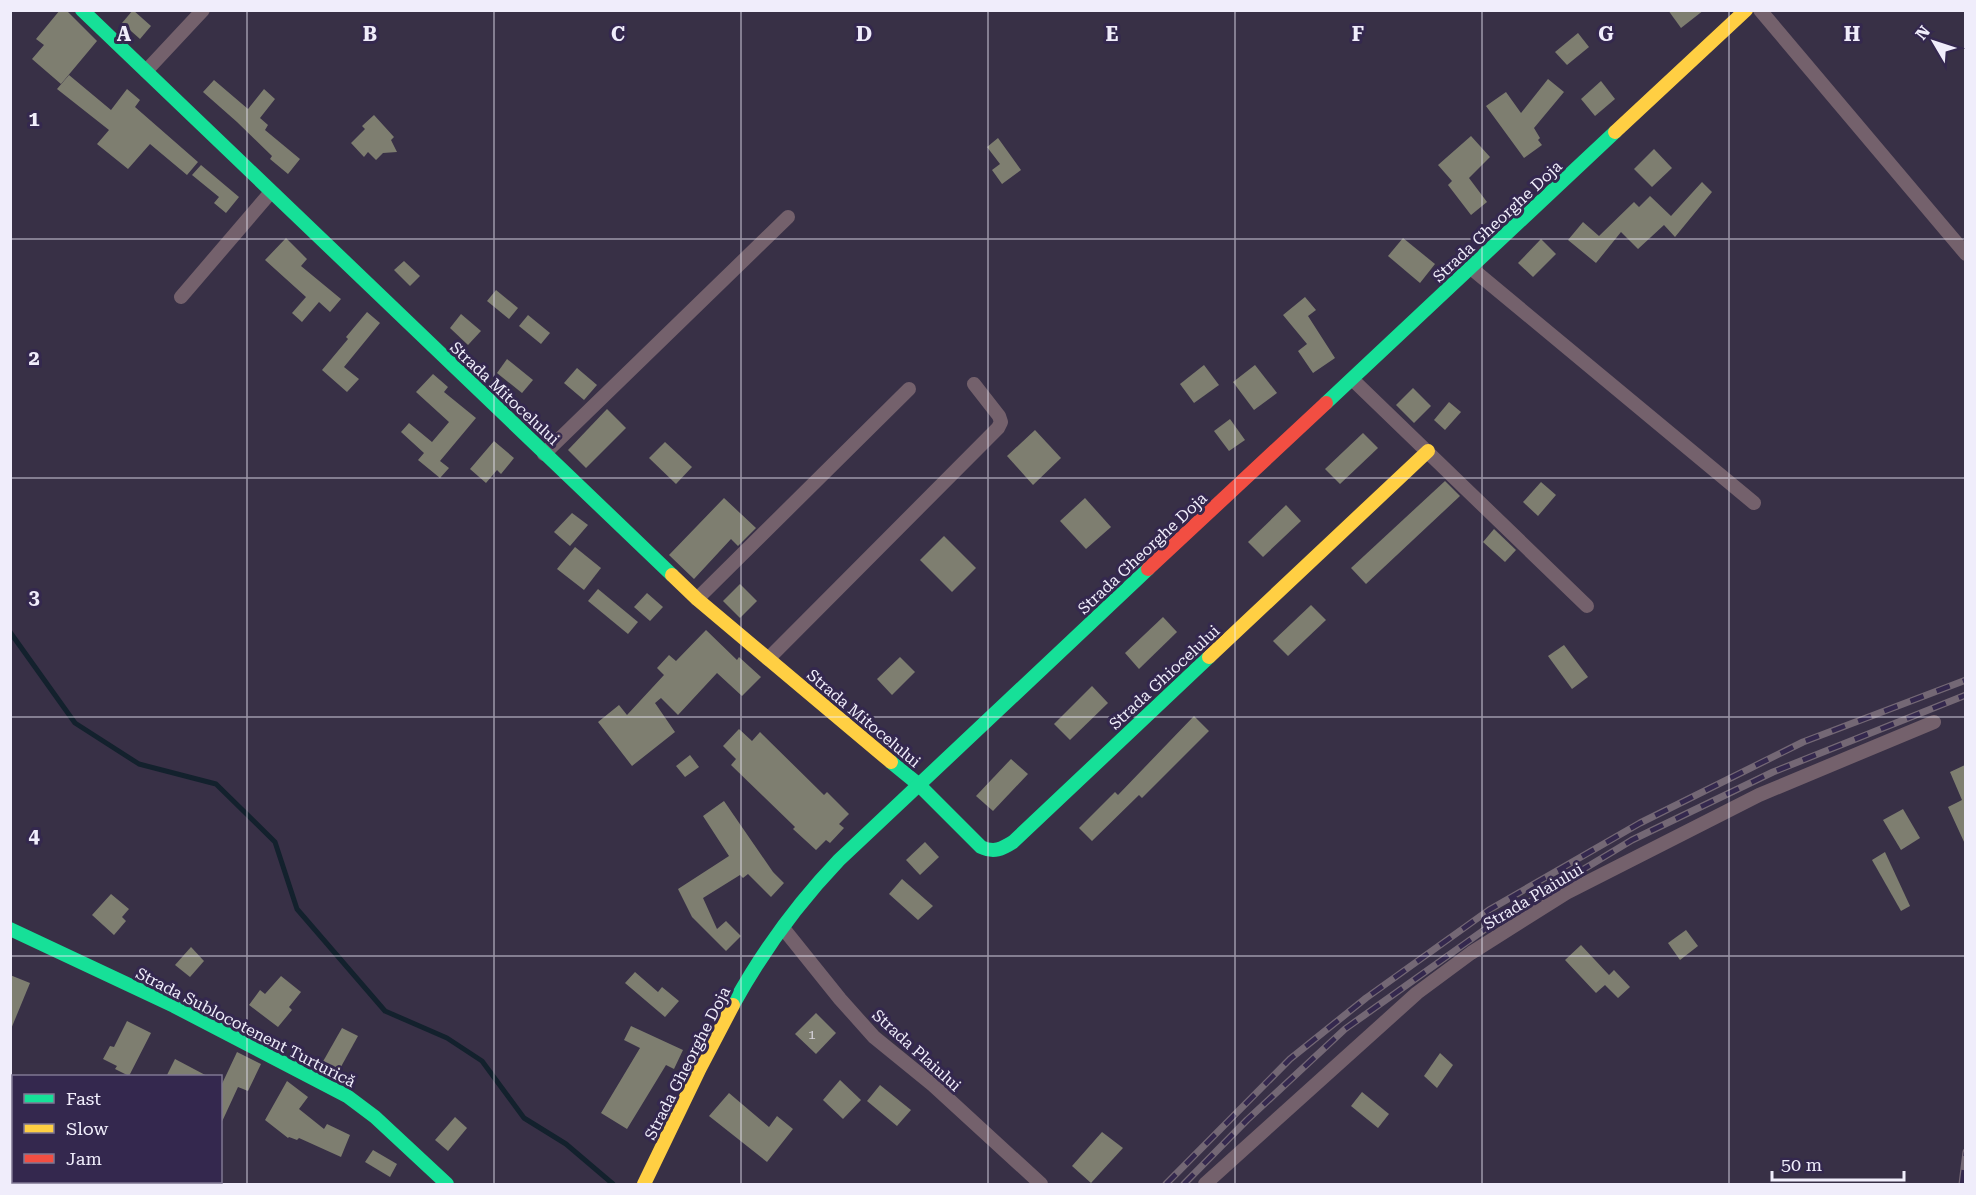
<svg xmlns="http://www.w3.org/2000/svg" width="1976" height="1195" viewBox="0 0 1976 1195" font-family="'Roboto Serif',serif">
	<style>
		.lines { fill: none; stroke-linecap: round; stroke-linejoin: round }
		.stream { stroke: #13212d; stroke-width: 5 }
		.building { fill: #7e7e70 }
		.street { stroke: #74616c; stroke-width: 14 }
		.fast { stroke: #16e098; stroke-width: 14 }
		.slow { stroke: #ffcf43; stroke-width: 14 }
		.jam { stroke: #f24e42; stroke-width: 14 }
		.rail-casing { stroke: #746875; stroke-width: 7 }
		.rail { stroke: #34284e; stroke-width: 4.5; stroke-dasharray: 14; stroke-linecap: butt }
		.grid { fill: none; stroke: #f0edfb; stroke-width: 1.5; stroke-opacity: 0.55 }
		.labels { text-anchor: middle; stroke-width: 6; stroke-linejoin: round; paint-order: stroke }
		.number-label { font-size: 14px; fill: #d4d1d8 }
		.street-label { font-size: 16px; fill: #f0edfb; stroke: #34284e }
		.grid-label { font-size: 20px; text-anchor: middle; font-weight: bold; fill: #f0edfb; stroke: #34284e; stroke-width: 6; stroke-linejoin: round; paint-order: stroke }
	</style>
	<rect width="100%" height="100%" fill="#383046"/>
	<g class="lines">
		<!-- stream -->
		<path class="stream" d="M10,632L75,723L139,764L216,784L275,842L297,909L385,1011L447,1038L482,1061L524,1118L566,1144L613,1184"/>
	</g>
	<!-- building -->
	<g class="building">
		<path d="M60,10H66L97,41L61,84L32,59L44,45L36,39Z"/>
		<path d="M133,10L151,26L140,39L122,23Z"/>
		<path d="M1668,10H1704L1681,28Z"/>
		<path d="M1578,33L1589,47L1567,65L1555,52Z"/>
		<path d="M69,75L111,110L127,89L140,100L135,107L198,162L187,175L150,144L128,169L97,144L109,130L57,89Z"/>
		<path d="M1548,79L1564,92L1534,128L1540,138L1538,140L1542,145L1524,158L1486,106L1506,92L1521,113Z"/>
		<path d="M214,80L248,109L264,89L275,99L260,118L268,125L265,130L300,159L288,174L270,159L272,156L237,122L203,92Z"/>
		<path d="M1601,81L1615,99L1595,116L1581,99Z"/>
		<path d="M374,115L394,137L391,140L397,152L383,153L376,160L368,152L364,157L351,143L365,129L362,126Z"/>
		<path d="M1471,136L1490,157L1469,178L1487,202L1471,215L1448,185L1452,181L1438,165Z"/>
		<path d="M998,138L1021,170L1002,184L992,170L1000,164L987,147Z"/>
		<path d="M1654,149L1672,168L1652,187L1634,169Z"/>
		<path d="M201,165L239,197L226,213L214,203L219,197L192,175Z"/>
		<path d="M1702,182L1712,192L1675,237L1664,225L1638,249L1621,232L1596,263L1568,240L1583,222L1599,236L1634,202L1639,207L1650,196L1671,216Z"/>
		<path d="M286,238L307,259L301,266L341,299L330,312L319,302L302,322L292,313L306,297L265,260Z"/>
		<path d="M1403,238L1435,264L1420,283L1388,256Z"/>
		<path d="M1541,239L1556,254L1533,277L1518,263Z"/>
		<path d="M404,261L420,276L410,286L394,270Z"/>
		<path d="M496,290L518,308L509,319L487,301Z"/>
		<path d="M1305,297L1316,310L1308,316L1335,358L1313,373L1298,351L1307,344L1283,315Z"/>
		<path d="M367,312L380,323L344,367L359,379L347,392L322,370L348,339L346,337Z"/>
		<path d="M461,314L481,331L468,345L450,328Z"/>
		<path d="M528,315L550,333L541,344L519,326Z"/>
		<path d="M507,359L533,380L522,393L497,373Z"/>
		<path d="M1204,365L1219,385L1194,403L1180,384Z"/>
		<path d="M1255,365L1277,393L1254,410L1233,382Z"/>
		<path d="M577,368L597,385L584,400L564,383Z"/>
		<path d="M433,374L448,387L444,392L476,418L440,461L449,468L440,478L418,460L424,453L401,432L409,423L432,442L449,422L416,392Z"/>
		<path d="M1413,388L1431,406L1414,423L1396,405Z"/>
		<path d="M1449,402L1461,412L1445,430L1434,420Z"/>
		<path d="M607,409L626,428L586,468L568,450Z"/>
		<path d="M1230,419L1245,440L1229,451L1214,431Z"/>
		<path d="M1035,430L1061,458L1033,485L1007,456Z"/>
		<path d="M1363,433L1378,448L1340,484L1325,469Z"/>
		<path d="M494,441L514,458L501,474L497,470L486,483L470,469Z"/>
		<path d="M665,442L692,467L676,484L649,458Z"/>
		<path d="M1445,481L1460,496L1366,584L1351,568Z"/>
		<path d="M1541,482L1556,495L1538,516L1523,502Z"/>
		<path d="M724,498L756,528L738,546L731,539L694,579L669,555Z"/>
		<path d="M1085,498L1111,527L1086,549L1060,521Z"/>
		<path d="M1286,505L1301,521L1263,557L1248,542Z"/>
		<path d="M572,513L588,525L570,546L554,532Z"/>
		<path d="M1494,529L1516,550L1505,562L1483,542Z"/>
		<path d="M944,536L976,568L952,592L920,560Z"/>
		<path d="M575,547L601,568L584,590L557,569Z"/>
		<path d="M740,584L757,601L740,618L723,601Z"/>
		<path d="M598,589L638,622L628,634L588,601Z"/>
		<path d="M647,593L663,607L650,621L634,607Z"/>
		<path d="M1311,605L1326,620L1288,656L1273,641Z"/>
		<path d="M1163,617L1177,632L1139,669L1125,653Z"/>
		<path d="M706,630L737,660L739,657L761,677L742,696L717,673L678,715L661,698L655,703L675,732L632,766L598,722L619,705L627,715L664,675L657,668L669,655L676,661Z"/>
		<path d="M1564,645L1588,677L1572,689L1548,656Z"/>
		<path d="M900,657L915,672L892,695L877,679Z"/>
		<path d="M1092,686L1108,703L1070,740L1054,724Z"/>
		<path d="M1194,716L1209,731L1142,798L1139,795L1092,841L1079,828L1115,792L1118,795Z"/>
		<path d="M739,729L752,741L760,732L824,795L827,792L849,814L839,824L844,828L830,843L826,840L816,850L793,829L795,827L731,765L736,759L723,746Z"/>
		<path d="M690,755L699,767L685,777L676,766Z"/>
		<path d="M1011,759L1028,774L993,811L976,796Z"/>
		<path d="M1965,765V844L1948,807L1962,800L1950,772Z"/>
		<path d="M724,801L773,872L784,883L771,897L748,874L743,878L740,875L703,898L717,929L726,921L741,936L726,951L692,917L678,889L729,856L703,816Z"/>
		<path d="M1903,809L1920,838L1901,850L1883,820Z"/>
		<path d="M925,842L939,857L920,875L906,860Z"/>
		<path d="M1885,852L1910,906L1901,911L1872,860Z"/>
		<path d="M902,879L933,906L918,920L889,894Z"/>
		<path d="M111,894L129,909L122,917L126,921L114,935L92,915Z"/>
		<path d="M1686,930L1698,946L1680,960L1668,943Z"/>
		<path d="M1581,945L1609,975L1614,970L1630,987L1618,998L1605,985L1596,993L1565,960Z"/>
		<path d="M191,947L204,961L190,977L175,965Z"/>
		<path d="M635,972L658,992L662,987L679,1001L665,1017L625,983Z"/>
		<path d="M10,975L30,983L11,1029H10Z"/>
		<path d="M281,976L301,992L289,1007L292,1010L278,1027L249,1005L260,990L265,994Z"/>
		<path d="M816,1013L836,1033L816,1054L795,1034Z"/>
		<path d="M127,1021L151,1033L129,1076L115,1069L117,1066L103,1059L110,1046L114,1047Z"/>
		<path d="M631,1026L683,1050L674,1069L666,1065L627,1129L601,1113L640,1048L624,1040Z"/>
		<path d="M342,1028L358,1036L337,1074L321,1065Z"/>
		<path d="M237,1052L261,1064L248,1091L238,1087L220,1126V1088Z"/>
		<path d="M1440,1053L1453,1065L1437,1088L1424,1076Z"/>
		<path d="M175,1059L209,1077H166Z"/>
		<path d="M840,1080L861,1100L843,1119L823,1100Z"/>
		<path d="M287,1081L308,1097L299,1109L324,1129L327,1124L350,1135L341,1157L299,1138L297,1140L289,1137L288,1138L265,1120Z"/>
		<path d="M880,1085L911,1110L897,1126L867,1101Z"/>
		<path d="M1362,1092L1389,1114L1378,1128L1351,1106Z"/>
		<path d="M729,1093L769,1127L777,1116L793,1129L767,1162L709,1116Z"/>
		<path d="M455,1117L467,1128L448,1151L435,1140Z"/>
		<path d="M1102,1132L1123,1148L1091,1183L1072,1166Z"/>
		<path d="M373,1150L397,1164L390,1177L365,1162Z"/>
	</g>
	<g class="lines">
		<!-- street -->
		<g class="street">
			<path d="M1760,10L1966,254"/>
			<path d="M146,71L203,10"/>
			<path d="M1471,268L1754,503"/>
			<path d="M181,297L271,192"/>
			<path d="M1352,379L1587,606"/>
			<path d="M544,454L788,217"/>
			<path d="M697,599L909,389"/>
			<path d="M768,659L998,428L1001,422L999,416L974,384"/>
			<path d="M783,928L840,999L874,1037L933,1085L1041,1184"/>
			<path d="M1205,1184L1417,993L1471,953L1566,893L1759,795L1934,722"/>
		</g>
		<!-- fast -->
		<g class="fast">
			<path d="M82,10L672,575"/>
			<path d="M1326,403L1615,132"/>
			<path d="M891,762L918,784L981,847C994,853 1002,849 1013,842L1209,657"/>
			<path d="M10,929L174,1006L347,1096L375,1117L447,1184"/>
			<path d="M733,1005C762,952 797,904 839,860L1148,569"/>
		</g>
		<!-- slow -->
		<g class="slow">
			<path d="M1615,132L1746,10"/>
			<path d="M672,575L697,599L891,762"/>
			<path d="M1209,657L1428,451"/>
			<path d="M644,1184L700,1068L733,1005"/>
		</g>
		<!-- jam -->
		<path class="jam" d="M1148,569L1326,403"/>
		<!-- rail casing -->
		<g class="rail-casing">
			<g id="rail">
				<path d="M1166,1184L1290,1059L1366,998L1489,910L1640,823L1803,742L1966,680"/>
				<path d="M1184,1184L1247,1120L1345,1029L1491,925L1632,840L1773,772L1966,695"/>
				<path d="M1962,1184L1966,1152"/>
			</g>
		</g>
		<!-- rail -->
		<use href="#rail" class="rail"/>
	</g>
	<!-- grid -->
	<path class="grid" d="M247,10V1184M494,10V1184M741,10V1184M988,10V1184M1235,10V1184M1482,10V1184M1729,10V1184M10,239H1966M10,478H1966M10,717H1966M10,956H1966"/>
	<g class="labels">
		<!-- number labels -->
		<g class="number-label">
			<text x="812" y="1039">1</text>
		</g>
		<!-- street labels -->
		<g class="street-label">
			<text transform="translate(1497 221) rotate(-43)" y="6">Strada Gheorghe Doja</text>
			<text transform="translate(505 393) rotate(43)" y="6">Strada Mitocelului</text>
			<text transform="translate(1142 553) rotate(-43)" y="6">Strada Gheorghe Doja</text>
			<text transform="translate(1164 677) rotate(-43)" y="6">Strada Ghiocelului</text>
			<text transform="translate(864 718) rotate(40)" y="6">Strada Mitocelului</text>
			<text transform="translate(1533 896) rotate(-31)" y="6">Strada Plaiului</text>
			<text transform="translate(246 1027) rotate(27)" y="6">Strada Sublocotenent Turturică</text>
			<text transform="translate(917 1050) rotate(42)" y="6">Strada Plaiului</text>
			<text transform="translate(687 1063) rotate(-63)" y="6">Strada Gheorghe Doja</text>
		</g>
	</g>
	<g class="grid-label">
		<text x="124" y="41">A</text>
		<text x="370" y="41">B</text>
		<text x="618" y="41">C</text>
		<text x="864" y="41">D</text>
		<text x="1112" y="41">E</text>
		<text x="1358" y="41">F</text>
		<text x="1606" y="41">G</text>
		<text x="1852" y="41">H</text>
		<text x="34" y="126">1</text>
		<text x="34" y="365">2</text>
		<text x="34" y="604">3</text>
		<text x="34" y="843">4</text>
	</g>
	<!-- border -->
	<rect width="1976" height="1195" fill="none" stroke="#f0edfb" stroke-width="24"/>
	<!-- legend -->
	<rect x="12" y="1075" width="210" height="108" fill="#34284e" stroke="#7f7793" stroke-width="1.5"/>
	<rect x="24" y="1094" width="30" height="9" fill="#16e098" stroke="#7f7793" stroke-width="1.5"/>
	<text x="66" y="1105" font-size="18" fill="#f0edfb">Fast</text>
	<rect x="24" y="1124" width="30" height="9" fill="#ffcf43" stroke="#7f7793" stroke-width="1.5"/>
	<text x="66" y="1135" font-size="18" fill="#f0edfb">Slow</text>
	<rect x="24" y="1154" width="30" height="9" fill="#f24e42" stroke="#7f7793" stroke-width="1.5"/>
	<text x="66" y="1165" font-size="18" fill="#f0edfb">Jam</text>
	<!-- north arrow -->
	<g transform="translate(1934 42) rotate(309)" stroke="#34284e" stroke-width="4.5" paint-order="stroke">
	<path d="M0-4.5L10 22L0 15L-10 22Z" fill="#f0edfb"/>
	<text y="-9" font-size="16" font-weight="bold" text-anchor="middle" fill="#f0edfb">N</text>
	</g>
	<!-- scale -->
	<path d="M1772 1171v9h132v-9" fill="none" stroke="#f0edfb" stroke-width="3"/>
	<text x="1781" y="1171" font-size="18" fill="#f0edfb" stroke="#34284e" stroke-width="4.5" paint-order="stroke">50 m</text>
</svg>
